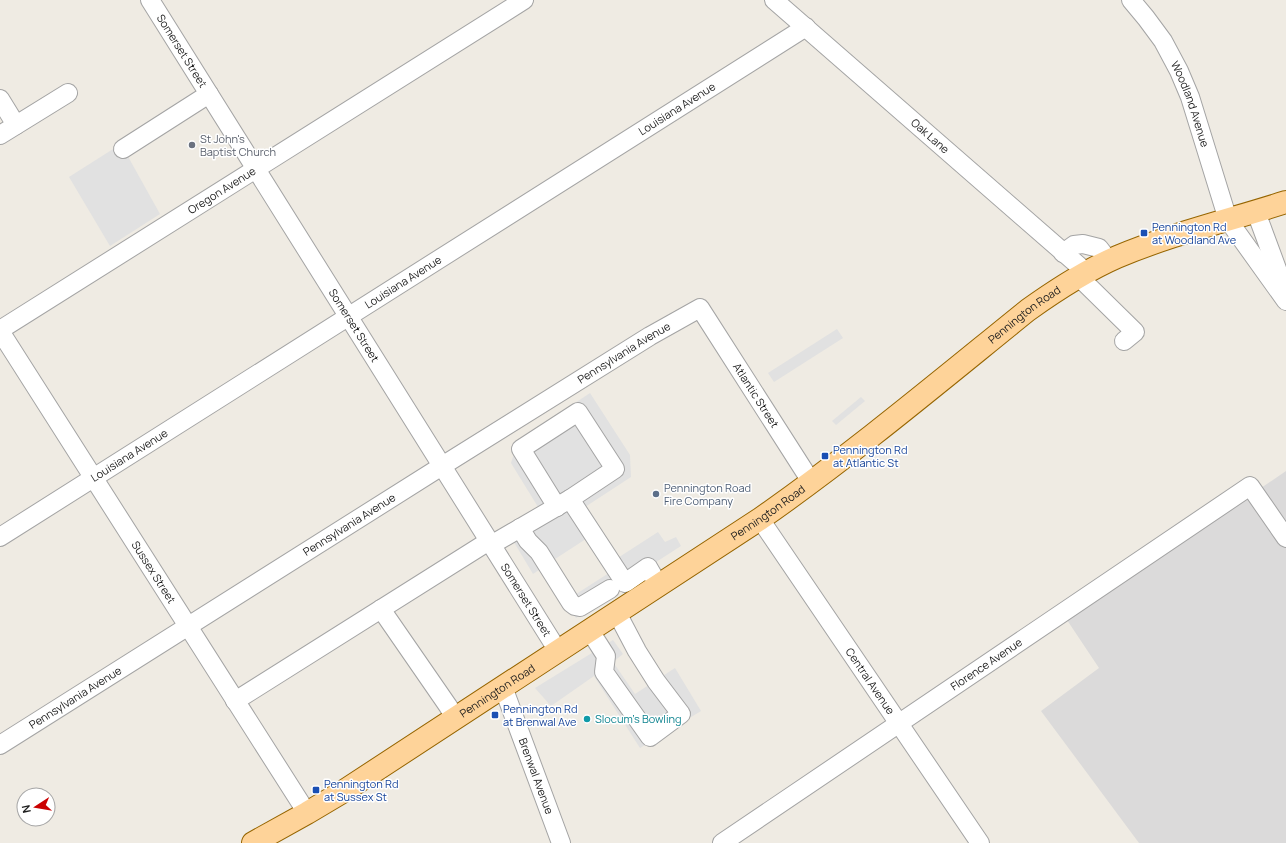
<svg xmlns="http://www.w3.org/2000/svg" width="1286" height="843" viewBox="0 0 1286 843" font-family="Manrope,sans-serif">
	<style>
		.residential { fill: #dbdada }
		.parking { fill: #e1e1e1 }
		.lines { fill: none; stroke-linecap: round; stroke-linejoin: round }
		.minor-casing { stroke: #a4a4a4; stroke-width: 20 }
		.major-casing { stroke: #966500; stroke-width: 24 }
		.minor { stroke: #fff; stroke-width: 18 }
		.major { stroke: #fed399; stroke-width: 22 }
		.worship-dot { fill: #6b7280; stroke: #fff; stroke-width: 1.5 }
		.transit-dot { fill: #1a4fb4; stroke: #fff; stroke-width: 1.5 }
		.service-dot { fill: #5c6f8a; stroke: #fff; stroke-width: 1.5 }
		.culture-dot { fill: #0f9aa8; stroke: #fff; stroke-width: 1.5 }
		.labels { text-anchor: middle; stroke-width: 3; stroke-linejoin: round; paint-order: stroke }
		.street-label { font-size: 11px; fill: #1d1d1d; stroke: #fff }
		.worship-label { font-size: 11px; fill: #5b616d; stroke: #fff; text-anchor: start }
		.transit-label { font-size: 11px; fill: #164399; stroke: #fff; text-anchor: start }
		.service-label { font-size: 11px; fill: #4e5e75; stroke: #fff; text-anchor: start }
		.culture-label { font-size: 11px; fill: #0d838f; stroke: #fff; text-anchor: start }
	</style>
	<rect width="100%" height="100%" fill="#efebe3"/>
	<!-- residential -->
	<path class="residential" d="M1286,471V843H1139L1041,711L1099,668L1067,620Z"/>
	<!-- parking -->
	<g class="parking">
		<path d="M121,144L160,214L110,246L69,177Z"/>
		<path d="M837,329L843,338L774,382L768,373Z"/>
		<path d="M590,393L630,455L631,477L582,509L613,561L658,532L665,542L676,537L681,546L622,584L592,535L552,561L573,596L609,573L620,591L576,618L545,566L533,574L506,529L538,507L511,463L518,441Z"/>
		<path d="M861,397L865,401L836,425L832,421Z"/>
		<path d="M613,640L623,654L613,662L635,694L675,668L701,711L640,748L594,676L551,706L535,688Z"/>
	</g>
	<g class="lines">
		<!-- minor casing -->
		<g class="minor-casing">
			<g id="minor">
				<path id="s1" d="M150,0L558,651"/>
				<path id="s2" d="M774,0L1086,272"/>
				<path id="s3" d="M1131,0L1146,18L1163,41L1179,71L1190,97L1228,220L1286,301"/>
				<path d="M0,99L16,125"/>
				<path d="M0,135L68,93"/>
				<path d="M123,149L209,94"/>
				<path d="M1256,212L1283,285"/>
				<path d="M1063,253L1074,245L1083,244L1099,248L1109,261"/>
				<path d="M1079,277L1135,332L1124,341"/>
				<path id="s4" d="M0,330L524,0"/>
				<path id="s5" d="M0,331L307,813"/>
				<path d="M557,507L521,449L578,412L615,469L570,499"/>
				<path id="s6" d="M760,519L980,843"/>
				<path d="M520,528L528,541L539,552L571,603L575,606L580,607L610,589"/>
				<path id="s7" d="M0,537L806,27"/>
				<path d="M491,545L570,499L625,583L648,567L659,586"/>
				<path d="M381,609L448,706L455,718"/>
				<path d="M590,631L606,656L604,672L650,737L681,714L656,681L637,651L617,613"/>
				<path id="s8" d="M503,687L561,843"/>
				<path d="M235,701L489,541"/>
				<path id="s9" d="M0,745L442,466L650,336L700,308L812,483"/>
				<path id="s10" d="M722,843L1250,486L1286,538"/>
			</g>
		</g>
		<!-- major casing -->
		<g class="major-casing">
			<g id="major">
				<path id="s11" d="M253,843L307,813L344,791L760,519C853,454 940,381 1028,310C1056,290 1085,271 1117,257C1171,234 1230,220 1286,202"/>
			</g>
		</g>
		<!-- minor -->
		<use href="#minor" class="minor"/>
		<!-- major -->
		<use href="#major" class="major"/>
	</g>
	<!-- markers -->
	<circle class="worship-dot" cx="192" cy="145" r="4"/>
	<g class="transit-dot">
		<rect x="1140" y="229" width="8" height="8" rx="2"/>
		<rect x="821" y="452" width="8" height="8" rx="2"/>
		<rect x="491" y="711" width="8" height="8" rx="2"/>
		<rect x="312" y="786" width="8" height="8" rx="2"/>
	</g>
	<circle class="service-dot" cx="656" cy="494" r="4"/>
	<circle class="culture-dot" cx="587" cy="719" r="4"/>
	<g class="labels">
		<!-- street labels -->
		<g class="street-label">
			<text dy="4" stroke="none"><textPath href="#s1" startOffset="60">Somerset Street</textPath></text>
			<text dy="4" stroke="none"><textPath href="#s3" startOffset="121">Woodland Avenue</textPath></text>
			<text dy="4" stroke="none"><textPath href="#s7" startOffset="801">Louisiana Avenue</textPath></text>
			<text dy="4" stroke="none"><textPath href="#s2" startOffset="207">Oak Lane</textPath></text>
			<text dy="4" stroke="none"><textPath href="#s4" startOffset="262">Oregon Avenue</textPath></text>
			<text dy="4" stroke="none"><textPath href="#s7" startOffset="477">Louisiana Avenue</textPath></text>
			<text dy="4" stroke="none"><textPath href="#s11" startOffset="936">Pennington Road</textPath></text>
			<text dy="4" stroke="none"><textPath href="#s1" startOffset="384">Somerset Street</textPath></text>
			<text dy="4" stroke="none"><textPath href="#s9" startOffset="737">Pennsylvania Avenue</textPath></text>
			<text dy="4" stroke="none"><textPath href="#s9" startOffset="929">Atlantic Street</textPath></text>
			<text dy="4" stroke="none"><textPath href="#s7" startOffset="153">Louisiana Avenue</textPath></text>
			<text dy="4" stroke="none"><textPath href="#s11" startOffset="612">Pennington Road</textPath></text>
			<text dy="4" stroke="none"><textPath href="#s9" startOffset="413">Pennsylvania Avenue</textPath></text>
			<text dy="4" stroke="none"><textPath href="#s5" startOffset="286">Sussex Street</textPath></text>
			<text dy="4" stroke="none"><textPath href="#s1" startOffset="708">Somerset Street</textPath></text>
			<text dy="4" stroke="none"><textPath href="#s10" startOffset="319">Florence Avenue</textPath></text>
			<text dy="4" stroke="none"><textPath href="#s6" startOffset="196">Central Avenue</textPath></text>
			<text dy="4" stroke="none"><textPath href="#s11" startOffset="288">Pennington Road</textPath></text>
			<text dy="4" stroke="none"><textPath href="#s9" startOffset="89">Pennsylvania Avenue</textPath></text>
			<text dy="4" stroke="none"><textPath href="#s8" startOffset="95">Brenwal Avenue</textPath></text>
		</g>
		<!-- worship labels -->
		<g class="worship-label">
			<text x="200" y="143">St John's<tspan x="200" dy="13">Baptist Church</tspan></text>
		</g>
		<!-- transit labels -->
		<g class="transit-label">
			<text x="1152" y="231">Pennington Rd<tspan x="1152" dy="13">at Woodland Ave</tspan></text>
			<text x="833" y="454">Pennington Rd<tspan x="833" dy="13">at Atlantic St</tspan></text>
			<text x="503" y="713">Pennington Rd<tspan x="503" dy="13">at Brenwal Ave</tspan></text>
			<text x="324" y="788">Pennington Rd<tspan x="324" dy="13">at Sussex St</tspan></text>
		</g>
		<!-- service labels -->
		<g class="service-label">
			<text x="664" y="492">Pennington Road<tspan x="664" dy="13">Fire Company</tspan></text>
		</g>
		<!-- culture labels -->
		<g class="culture-label">
			<text x="595" y="723">Slocum's Bowling</text>
		</g>
	</g>
	<!-- north arrow -->
	<g transform="translate(36 807) rotate(258)"><circle r="19" fill="#ffffff" stroke="#a5a5a5"/>
	<path d="M0-3L7 15L0 10L-7 15Z" fill="#ca0100"/>
	<text y="-6" font-size="11" font-weight="bold" text-anchor="middle" fill="#1d1d1d">N</text>
	</g>
</svg>
